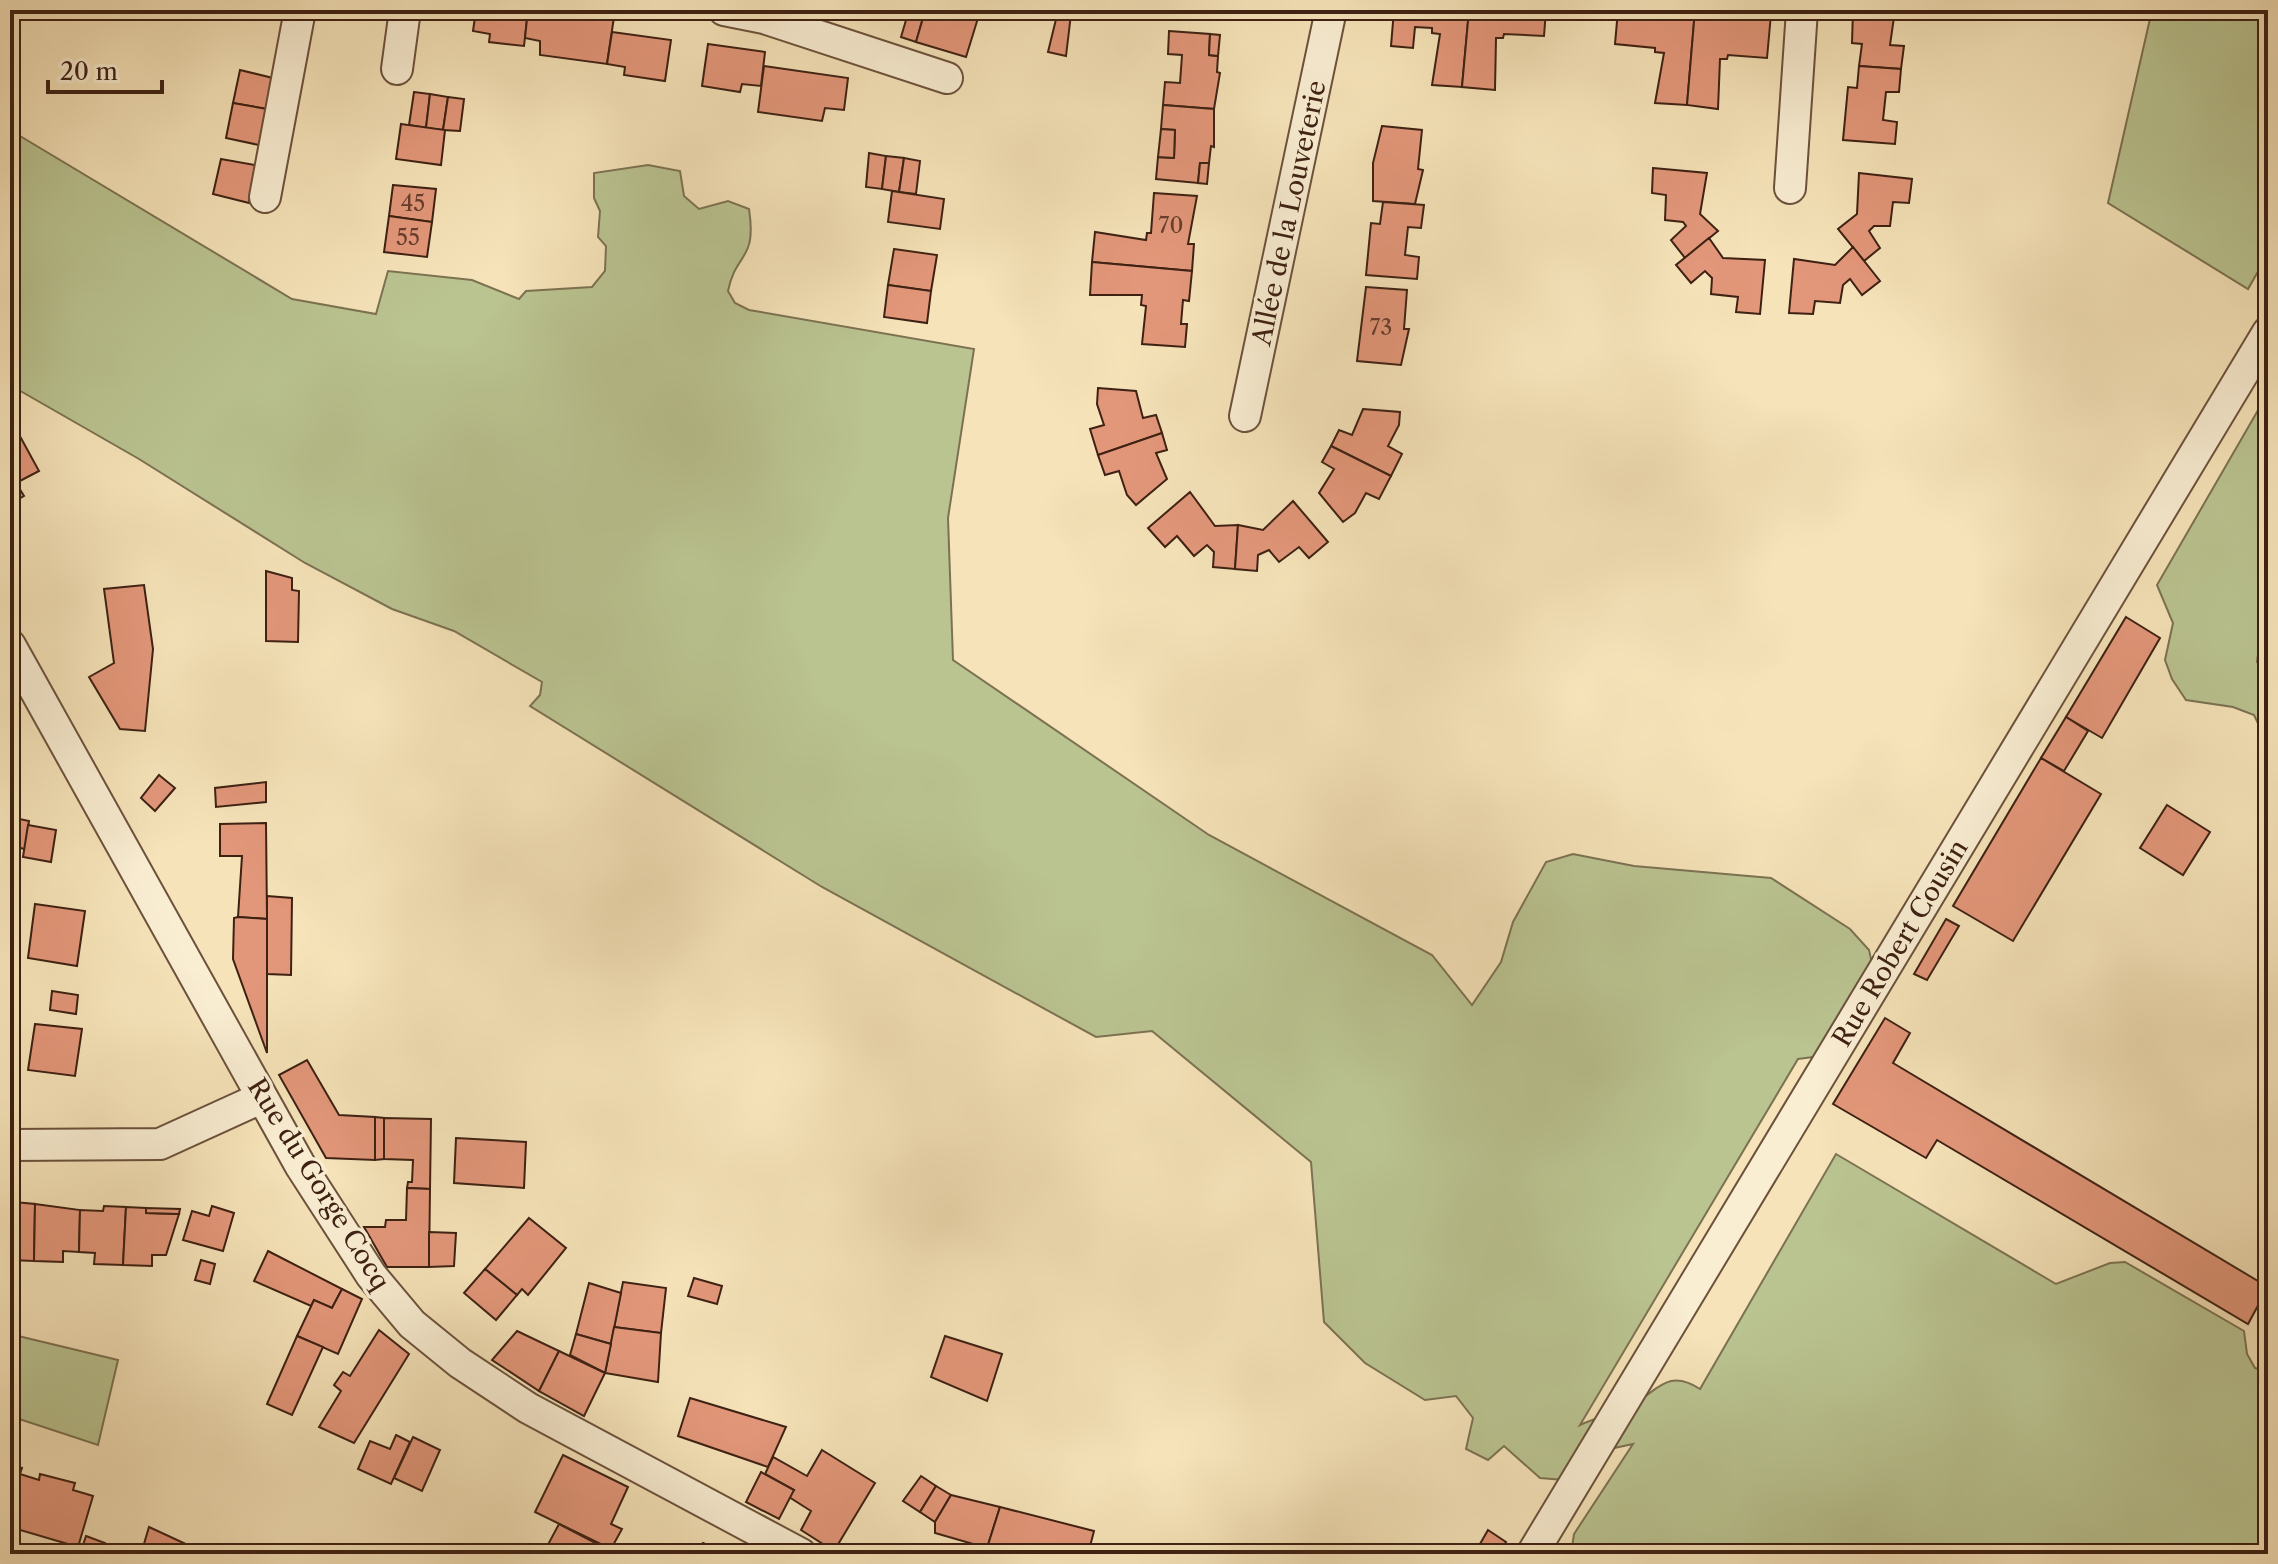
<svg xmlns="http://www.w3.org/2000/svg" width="2278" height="1564" viewBox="0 0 2278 1564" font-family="'Libre Caslon Text',serif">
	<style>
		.green { fill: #bac491; stroke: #7c7252; stroke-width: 2 }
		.building { fill: #e3977a; stroke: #3e2113; stroke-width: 2 }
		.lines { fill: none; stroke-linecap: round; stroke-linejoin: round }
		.street-casing { stroke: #6c523c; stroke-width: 34 }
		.street { stroke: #f9edd2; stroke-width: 30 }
		.labels { text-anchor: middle; stroke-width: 7; stroke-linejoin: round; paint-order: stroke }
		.number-label { font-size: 22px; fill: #673e2d }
		.street-label { font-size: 26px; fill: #3e2113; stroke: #f9edd2 }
	</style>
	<rect width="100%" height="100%" fill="#f6e3b9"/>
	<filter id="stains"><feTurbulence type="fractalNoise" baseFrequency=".0025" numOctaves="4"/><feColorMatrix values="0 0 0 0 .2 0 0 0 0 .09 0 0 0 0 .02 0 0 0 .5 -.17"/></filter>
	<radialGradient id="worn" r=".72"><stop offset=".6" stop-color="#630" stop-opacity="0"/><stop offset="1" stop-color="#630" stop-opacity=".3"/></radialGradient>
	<!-- green -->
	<g class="green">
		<path d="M2152,10H2268V254L2248,289L2108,203Z"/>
		<path d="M10,130L292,299L376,314L388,271L472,280L519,299L526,291L592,287L605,271L606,246L598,237L600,211L594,198V173L648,165L680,171L684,196L699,209L728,201L749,209C757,262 736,251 728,291L735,303L749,310L974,349L948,518L953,660L1209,835L1432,955L1472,1005L1501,962L1513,922L1546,862L1573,854L1634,866L1771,878L1850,929L1869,950L1875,977L1821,1056L1798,1059L1580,1425C1596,1417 1613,1415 1628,1407C1657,1393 1666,1367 1700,1389L1836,1154L2056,1284L2110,1263L2125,1262L2244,1331L2247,1354L2255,1368L2264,1370L2268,1367V1554H1571L1574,1534L1633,1444L1591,1453L1564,1480L1540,1478L1504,1446L1488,1460L1466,1449L1473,1418L1456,1396L1425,1400L1365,1363L1324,1322L1311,1162L1152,1031L1096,1037L822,887L530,706L540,695L542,682L454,631L392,609L305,563L139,459L10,385Z"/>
		<path d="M2268,393V634L2259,647L2257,662L2268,675V744L2254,715L2233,707L2186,700L2172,679L2165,660L2173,623L2157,585Z"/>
		<path d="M10,1334L118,1360L98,1445L10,1416Z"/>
	</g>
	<!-- building -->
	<g class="building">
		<path d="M476,10H528L524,46L489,42L490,34L473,31Z"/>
		<path d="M528,10H565L614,17L607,64L540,55V41L525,38Z"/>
		<path d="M909,10L925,11L916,42L901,37Z"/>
		<path d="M945,10L978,18L966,57L916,42L925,11L944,16Z"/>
		<path d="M1394,10H1469L1462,87L1432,85L1440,34L1432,33V28L1415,27L1413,48L1391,46Z"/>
		<path d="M1469,10H1546L1544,36L1504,34L1503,38H1496L1495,90L1462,87Z"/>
		<path d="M1618,10H1695L1687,105L1655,103L1664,53L1655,52V48L1615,44Z"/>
		<path d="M1695,10L1722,11L1723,18L1747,19L1749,13L1771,14L1767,58L1728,55L1727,59H1720L1718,109L1687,105Z"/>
		<path d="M1853,10H1907L1906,18L1894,17L1890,45L1904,46L1901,69L1859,66L1862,44L1852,43Z"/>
		<path d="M1058,11L1071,14L1066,56L1048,52Z"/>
		<path d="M1169,31L1210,34L1209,55L1218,56L1217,72L1220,73L1214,109L1163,105L1165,82L1180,83L1182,55L1168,54Z"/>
		<path d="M612,32L671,40L665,81L624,75L625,67L607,64Z"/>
		<path d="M1210,34L1220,35L1218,56L1209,55Z"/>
		<path d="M708,44L765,52L761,86L742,84L740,92L702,86Z"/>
		<path d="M764,66L848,78L844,110L825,108L822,121L758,112Z"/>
		<path d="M1859,66L1901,69L1899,92H1886L1883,120L1897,122L1895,144L1843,140L1848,87L1857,88Z"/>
		<path d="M240,70L273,78L267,109L233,103Z"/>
		<path d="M414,92L430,94L426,128L409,125Z"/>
		<path d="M430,94L448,97L443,130L426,128Z"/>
		<path d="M448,97L464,99L460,131L443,130Z"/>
		<path d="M233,103L267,109L259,145L226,138Z"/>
		<path d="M1163,105L1214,109V147L1211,146L1209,163H1200L1198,183L1156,179L1158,157L1174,158L1175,130L1161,129Z"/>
		<path d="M401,124L445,130L441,165L396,159Z"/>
		<path d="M1382,126L1422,130L1418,169L1423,170L1415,204L1373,201V163Z"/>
		<path d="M1161,129L1175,130L1174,158L1158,157Z"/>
		<path d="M869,153L886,156L882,189L866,187Z"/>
		<path d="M886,156L904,158L899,192L882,189Z"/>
		<path d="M904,158L920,161L916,194L899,192Z"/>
		<path d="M221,159L255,165L249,203L213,194Z"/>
		<path d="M1200,163H1209L1207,184L1198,183Z"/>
		<path d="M1653,168L1707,173L1700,214L1718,231L1685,258L1671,240L1686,226L1683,222L1665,220L1666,195L1652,193Z"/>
		<path d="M1859,173L1912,179L1909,203L1893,202L1890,226H1874L1869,231L1880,248L1864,261L1838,229L1857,214Z"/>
		<path d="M393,185L436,189L432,222L389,216Z"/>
		<path d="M892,191L944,199L940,229L888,222Z"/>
		<path d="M1154,193L1197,196L1188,244H1194L1192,271L1092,262L1095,232L1146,240L1147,233H1151Z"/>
		<path d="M1383,202L1424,205L1421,228L1408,227L1405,255L1419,257L1417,279L1366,275L1371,223L1380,224Z"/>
		<path d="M389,216L432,222L427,257L384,252Z"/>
		<path d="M1709,238L1723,258L1765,260L1760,314L1736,312L1738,297L1711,294L1712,278L1705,271L1691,283L1676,265Z"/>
		<path d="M1853,247L1880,281L1862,295L1850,279L1843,285L1840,303L1815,301L1813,314L1789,313L1794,259L1835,265Z"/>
		<path d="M894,249L937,255L931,291L888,285Z"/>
		<path d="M1092,262L1192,271L1189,301L1183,300L1181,324H1187L1185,347L1142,344L1146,306L1141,305L1142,295H1090Z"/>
		<path d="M888,285L931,291L927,323L884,317Z"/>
		<path d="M1366,287L1407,290L1404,329H1409L1401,365L1357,361Z"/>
		<path d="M1098,388L1136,391L1143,418L1156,415L1162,433L1098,455L1090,429L1104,425L1097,404Z"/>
		<path d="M1363,409L1400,412L1399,425L1388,446L1402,454L1391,476L1331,446L1339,430L1352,435Z"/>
		<path d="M10,418L39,471L16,483L24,496L10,504Z"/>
		<path d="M1162,433L1167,450L1156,453L1167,479L1136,505L1127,495L1119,471L1105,475L1098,455Z"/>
		<path d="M1331,446L1391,476L1379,499L1366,493L1355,513L1343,522L1319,493L1334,469L1322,462Z"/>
		<path d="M1190,492L1215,526L1238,525L1235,569L1213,567L1214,552L1207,545L1194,556L1177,536L1165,547L1148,528Z"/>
		<path d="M1293,501L1328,542L1309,558L1299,547L1279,562L1269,550L1258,555L1257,571L1235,569L1238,525L1263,530Z"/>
		<path d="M266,571L292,578V590L299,591L298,642L266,641Z"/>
		<path d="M144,585L153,649L145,731L120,729L89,677L114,663L104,589Z"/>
		<path d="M2126,617L2160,638L2102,738L2066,717Z"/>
		<path d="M2066,717L2088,731L2064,771L2041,758Z"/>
		<path d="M2041,758L2101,794L2013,941L1953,906Z"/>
		<path d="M159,775L175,788L155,811L141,798Z"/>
		<path d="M266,782V802L216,807L215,788Z"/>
		<path d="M2167,805L2210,832L2183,875L2140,848Z"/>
		<path d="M10,817L29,821L25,849L10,846Z"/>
		<path d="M266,823L267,919L238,917L242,856H220V824Z"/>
		<path d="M28,825L56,830L51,862L23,857Z"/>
		<path d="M267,896L292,898L291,975L267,974Z"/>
		<path d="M35,904L85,911L77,966L28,958Z"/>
		<path d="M238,917L267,919V1053L233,959L234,918Z"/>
		<path d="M1946,919L1959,926L1927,980L1914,974Z"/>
		<path d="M52,991L78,995L76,1014L50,1010Z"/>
		<path d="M1885,1018L1910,1033L1893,1063L2268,1287L2248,1324L1937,1140L1926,1158L1833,1104Z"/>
		<path d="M35,1024L82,1029L75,1076L28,1070Z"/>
		<path d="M307,1060L339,1115L375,1117V1160L326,1158L279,1075Z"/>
		<path d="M375,1117L384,1118V1159L375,1160Z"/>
		<path d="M384,1118L431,1119L430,1189L407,1188L408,1182H412L413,1160L384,1159Z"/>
		<path d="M456,1138L526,1142L524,1188L454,1183Z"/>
		<path d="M407,1188L430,1189L429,1267H387L364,1227H385L386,1220H406Z"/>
		<path d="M14,1202L35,1204L34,1261L10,1260V1208H14Z"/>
		<path d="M35,1204L80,1210L79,1252L63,1251V1262L34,1261Z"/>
		<path d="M104,1206L126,1207L123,1265L94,1264L95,1253L79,1252L80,1210L103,1211Z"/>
		<path d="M212,1206L234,1213L223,1251L183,1240L192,1211L209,1216Z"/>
		<path d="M126,1207L146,1208V1213L179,1214L166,1255H152V1266L123,1265Z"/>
		<path d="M146,1208L180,1209L179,1214L146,1213Z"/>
		<path d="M529,1218L566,1248L528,1295L522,1289L517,1295L485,1269Z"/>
		<path d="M429,1232L456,1233L454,1266L429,1267Z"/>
		<path d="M268,1251L342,1289L332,1308L314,1300L311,1306L254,1281Z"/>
		<path d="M201,1260L215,1264L210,1284L195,1280Z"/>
		<path d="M485,1269L517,1295L496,1320L464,1293Z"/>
		<path d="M694,1278L722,1286L717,1304L688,1296Z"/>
		<path d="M623,1282L666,1288L661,1333L614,1327Z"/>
		<path d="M589,1283L621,1293L611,1344L576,1334Z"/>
		<path d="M342,1289L362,1299L338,1354L297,1336L314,1300L332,1308Z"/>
		<path d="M614,1327L661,1333L658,1382L605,1373Z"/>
		<path d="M379,1330L409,1354L354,1443L319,1427L341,1391L334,1385L343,1372L350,1376Z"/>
		<path d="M517,1331L559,1351L539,1391L492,1360Z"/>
		<path d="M576,1334L611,1344L605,1373L570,1355Z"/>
		<path d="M297,1336L323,1347L292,1415L267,1404Z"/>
		<path d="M945,1336L1002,1354L987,1401L931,1377Z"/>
		<path d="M559,1351L605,1373L584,1416L539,1391Z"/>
		<path d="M690,1398L786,1427L768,1467L678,1436Z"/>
		<path d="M396,1435L410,1442L391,1484L358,1469L370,1441L390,1449Z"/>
		<path d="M413,1437L440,1450L422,1491L394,1478Z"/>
		<path d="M822,1450L875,1483L834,1551L801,1530L811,1511L789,1497L794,1490L765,1474L773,1457L807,1476Z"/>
		<path d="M563,1455L628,1487L611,1524L622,1529L611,1549L535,1512Z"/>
		<path d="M10,1464L22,1468L20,1474L39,1480L40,1474L75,1483L73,1490L93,1496L78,1547L10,1527Z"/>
		<path d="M761,1472L794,1490L779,1519L746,1502Z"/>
		<path d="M921,1476L936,1486L920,1512L903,1501Z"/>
		<path d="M936,1486L951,1495L935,1522L920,1512Z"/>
		<path d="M951,1495L1000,1507L987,1548L935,1533V1522Z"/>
		<path d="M1000,1507L1094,1531L1088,1554H1037L1023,1550L1022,1554H1006L987,1548Z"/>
		<path d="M559,1524L613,1552L612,1554H543Z"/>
		<path d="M149,1527L201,1551L200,1554H141Z"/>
		<path d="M1488,1530L1506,1542L1498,1554L1476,1551Z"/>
		<path d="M86,1536L105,1543L101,1554H80Z"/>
		<path d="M703,1543L728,1554H691Z"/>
		<path d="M1354,1544L1385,1554H1351Z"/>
	</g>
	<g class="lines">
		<!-- street casing -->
		<g class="street-casing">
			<g id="street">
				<path d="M724,10L764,18L947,78"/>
				<path d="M397,69L405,10"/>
				<path d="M1790,188L1802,10"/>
				<path d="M265,197L300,10"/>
				<path d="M1245,416L1331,10"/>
				<path d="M10,645L300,1165L371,1275L412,1324L460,1363L528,1408L801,1554"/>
				<path d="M10,1145L160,1144L261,1098"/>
				<path d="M1532,1554L2268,332"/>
			</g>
		</g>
		<!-- street -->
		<use href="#street" class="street"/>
	</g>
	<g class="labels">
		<!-- number labels -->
		<g class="number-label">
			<text x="413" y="211">45</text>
			<text x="1171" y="233">70</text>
			<text x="408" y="245">55</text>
			<text x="1381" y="335">73</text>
		</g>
		<!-- street labels -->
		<g class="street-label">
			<text transform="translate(1289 213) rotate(-78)" y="9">Allée de la Louveterie</text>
			<text transform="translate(1900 943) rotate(-59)" y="9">Rue Robert Cousin</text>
			<text transform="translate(319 1184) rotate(58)" y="9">Rue du Gorge Cocq</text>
		</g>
	</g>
	<!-- margin -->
	<rect width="2278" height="1564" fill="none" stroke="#f6e3b9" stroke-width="40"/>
	<rect x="12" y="12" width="2254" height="1540" fill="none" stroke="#3e2113" stroke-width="4"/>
	<rect x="20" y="20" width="2238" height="1524" fill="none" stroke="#3e2113" stroke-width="2"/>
	<!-- scale -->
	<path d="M48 80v12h114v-12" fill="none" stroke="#3e2113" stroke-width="4"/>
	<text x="60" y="80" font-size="24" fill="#3e2113" stroke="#f9edd2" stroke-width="6" paint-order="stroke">20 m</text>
	<rect width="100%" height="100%" filter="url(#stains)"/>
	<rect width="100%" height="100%" fill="url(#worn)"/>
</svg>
